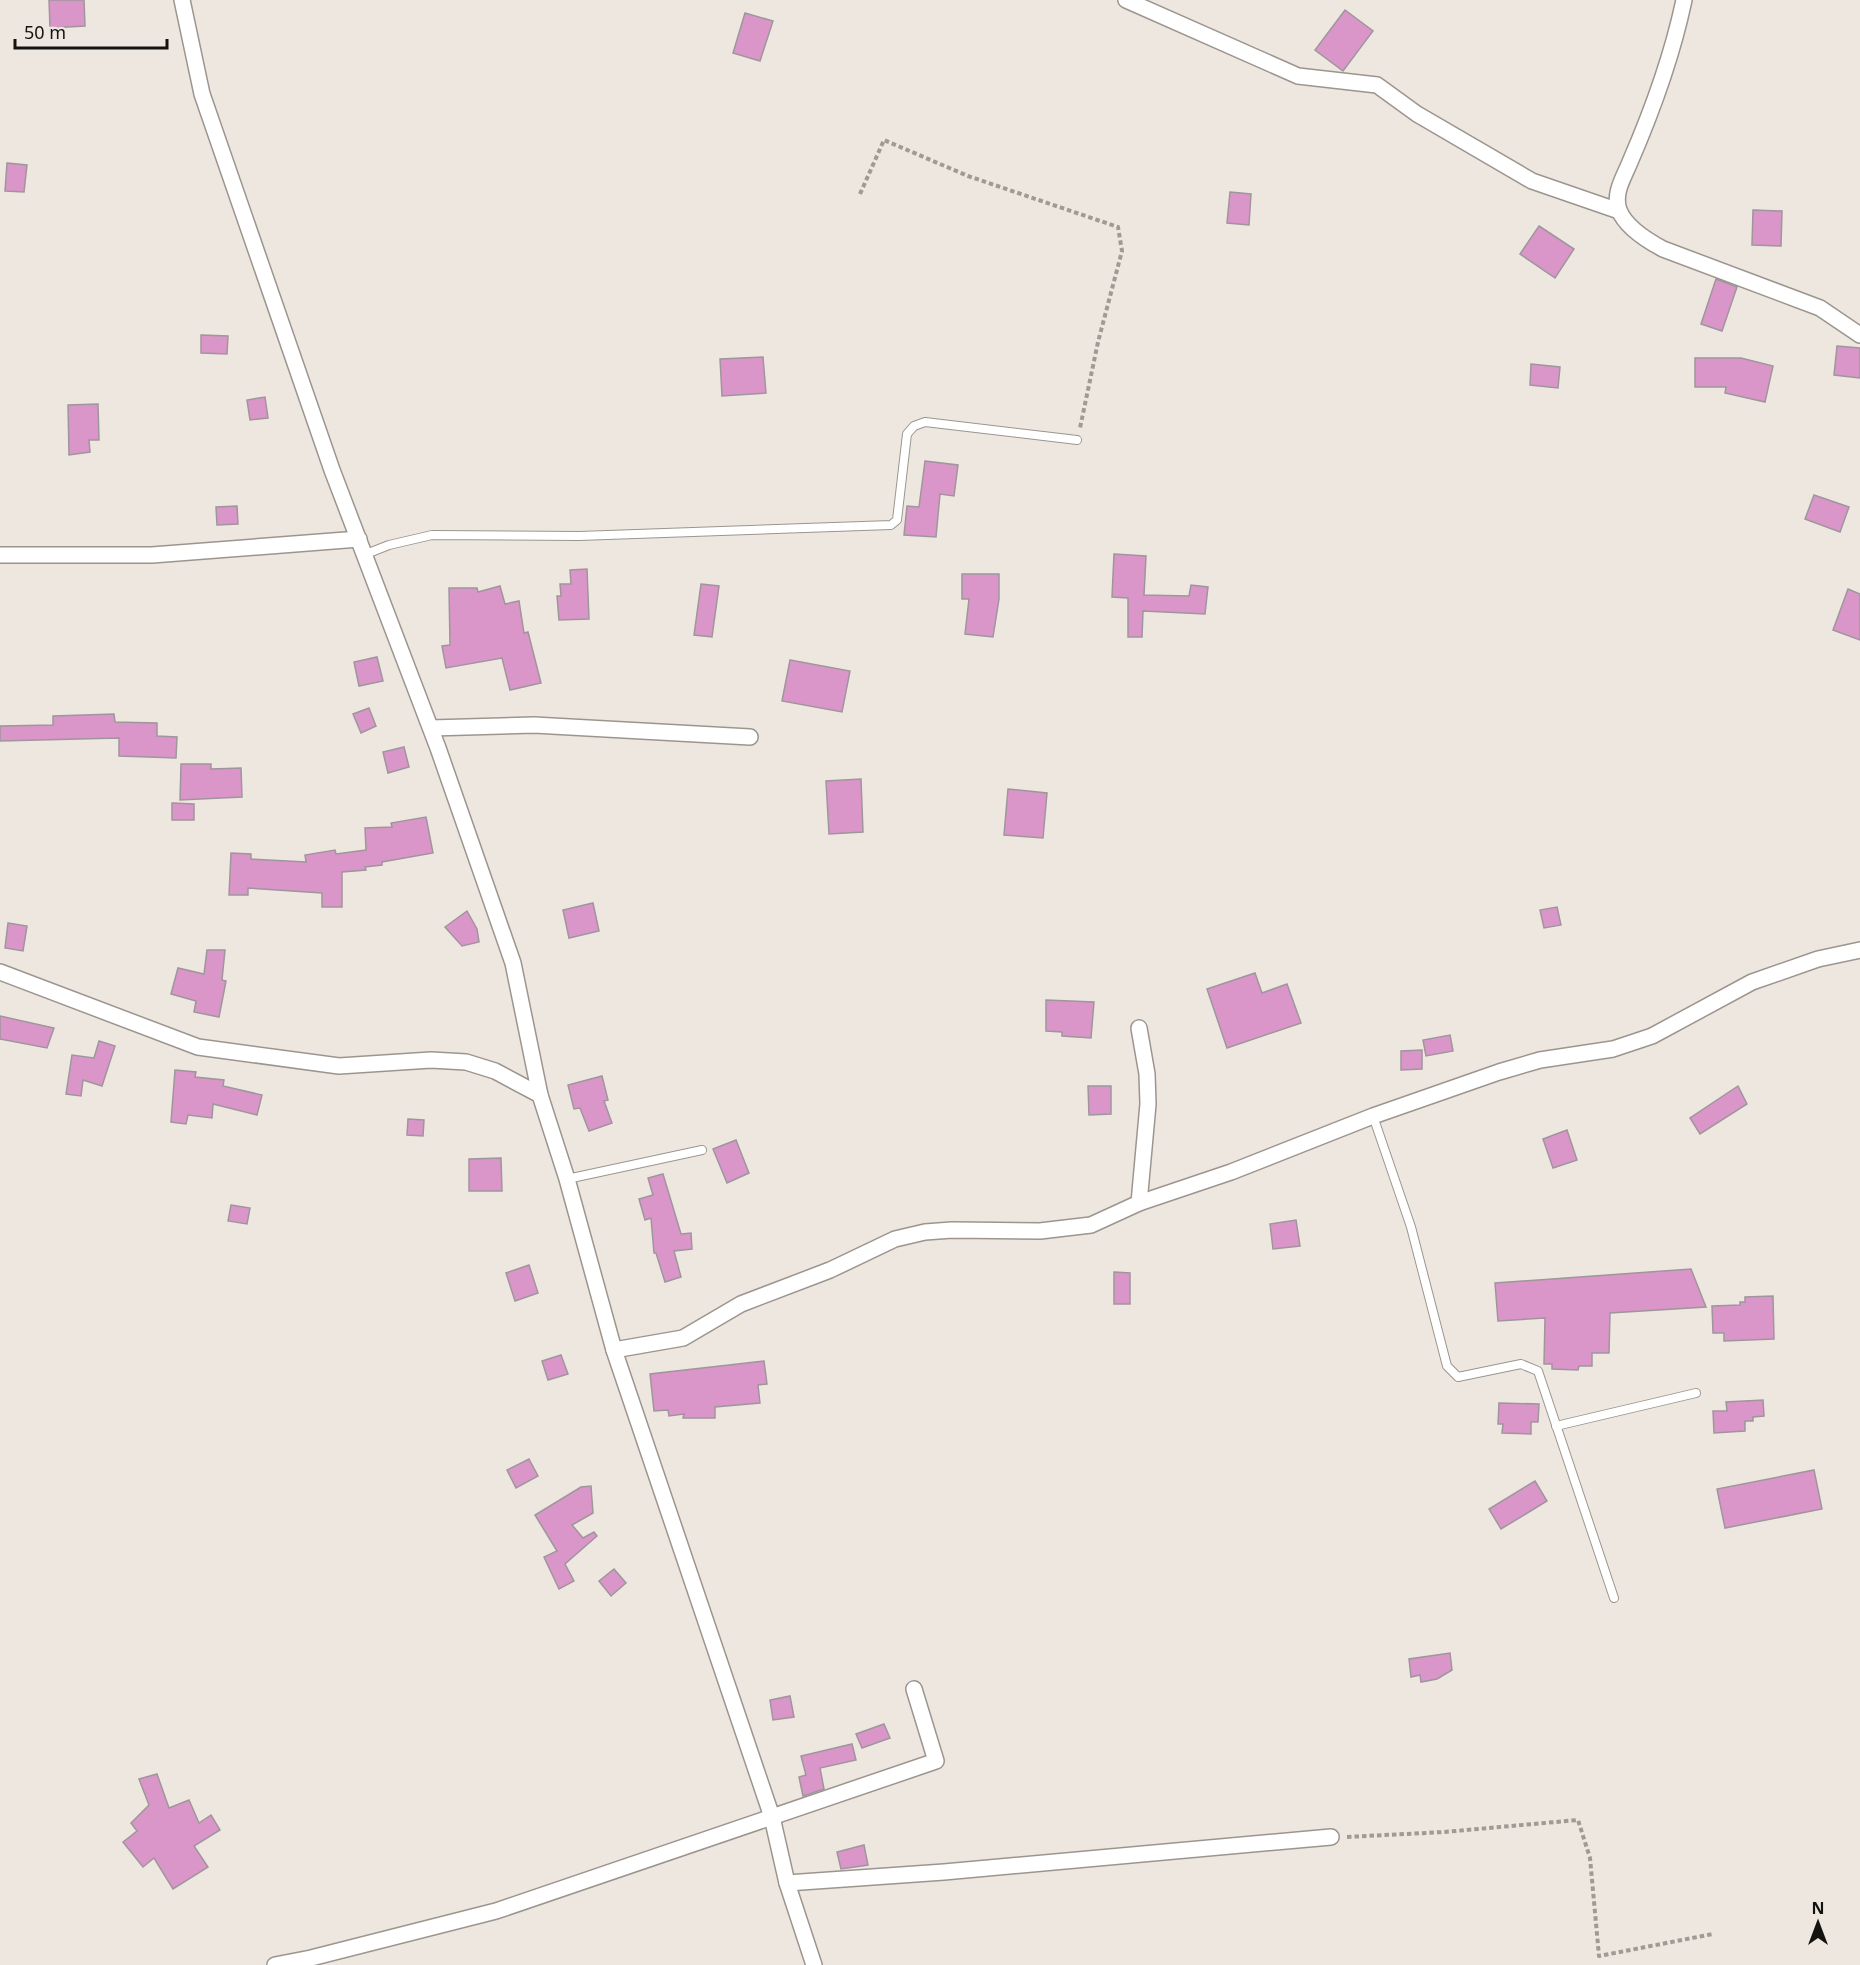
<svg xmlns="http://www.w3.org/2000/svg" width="1860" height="1965" viewBox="0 0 1860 1965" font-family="'Noto Sans',sans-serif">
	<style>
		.building { fill: #da96c8; stroke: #9e969c; stroke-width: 1.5 }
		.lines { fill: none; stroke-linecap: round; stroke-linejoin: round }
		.service-casing { stroke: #9c958f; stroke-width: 10 }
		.minor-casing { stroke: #9c958f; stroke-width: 18 }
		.path { stroke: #9f9a94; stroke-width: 4; stroke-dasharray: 4.5 3; stroke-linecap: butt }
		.service { stroke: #fff; stroke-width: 8 }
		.minor { stroke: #fff; stroke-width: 15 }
	</style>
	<rect width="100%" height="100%" fill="#eee7e0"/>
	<!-- building -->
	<g class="building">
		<path d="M49,0H84L85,26L50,28Z"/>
		<path d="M1345,10L1373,31L1343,71L1315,50Z"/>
		<path d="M745,13L773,21L760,61L733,53Z"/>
		<path d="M7,163L27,165L24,192L5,191Z"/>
		<path d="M1230,192L1251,194L1249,225L1227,223Z"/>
		<path d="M1753,210L1782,211L1781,246L1752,245Z"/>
		<path d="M1539,226L1574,249L1555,278L1520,254Z"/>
		<path d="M1716,279L1737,287L1722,331L1701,324Z"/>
		<path d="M201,335L228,336L227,354L201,353Z"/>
		<path d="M1837,346L1860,348V378L1834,375Z"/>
		<path d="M763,357L766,393L722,396L720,359Z"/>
		<path d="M1695,358H1741L1773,366L1765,402L1725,393L1726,387H1695Z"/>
		<path d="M1531,364L1560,367L1558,388L1530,385Z"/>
		<path d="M265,397L268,418L250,420L247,400Z"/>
		<path d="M98,404L99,440H89L90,452L69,455L68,405Z"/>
		<path d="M925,461L958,465L954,496L940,494L936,537L904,535L907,506L919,507Z"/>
		<path d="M1814,495L1849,507L1840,532L1805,519Z"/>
		<path d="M237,506L238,524L217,525L216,507Z"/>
		<path d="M1114,554L1146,556L1144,595L1189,596L1191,585L1208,587L1205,614L1143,611L1142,637H1128V598L1112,597Z"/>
		<path d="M587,569L589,619L559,620L557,596H561L560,584H571L570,570Z"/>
		<path d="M962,574H999V599L993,637L965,634L969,599H962Z"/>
		<path d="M701,584L719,586L712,637L694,635Z"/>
		<path d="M500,586L505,604L519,601L524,633L528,632L541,683L510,690L502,658L446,668L442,646L450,645L449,588H477L478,592Z"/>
		<path d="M1848,589L1860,594V640L1833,630Z"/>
		<path d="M377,657L383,681L359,686L354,662Z"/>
		<path d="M790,660L850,671L842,712L782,701Z"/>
		<path d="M369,708L376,726L361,733L353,714Z"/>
		<path d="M114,714L115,722L157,723V736L177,737L176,758L119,756V738L0,741V726L53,725V716Z"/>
		<path d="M404,747L409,767L388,773L383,752Z"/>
		<path d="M181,764H211V769L241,768L242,797L180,800Z"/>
		<path d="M861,779L863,832L829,834L826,781Z"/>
		<path d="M1008,789L1047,793L1043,838L1004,835Z"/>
		<path d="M172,803L194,804V820H172Z"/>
		<path d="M426,817L433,853L382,862V865L365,867L366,870L342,872V907H322V893L248,888V895H229L231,853L251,854V859L306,862L305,855L335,850L336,854L366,850L365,828L392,827L391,823Z"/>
		<path d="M593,903L599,931L569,938L563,910Z"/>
		<path d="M1557,907L1561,925L1544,928L1540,910Z"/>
		<path d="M467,911L477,929L479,942L462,946L445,927Z"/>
		<path d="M8,923L27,926L23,951L5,948Z"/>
		<path d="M207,950H225L222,980L226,981L219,1017L194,1012L196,1001L171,994L178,968L204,974Z"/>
		<path d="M1255,973L1262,993L1287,984L1301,1023L1227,1048L1207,989Z"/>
		<path d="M1046,1000L1094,1002L1091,1038L1062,1036V1032L1046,1031Z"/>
		<path d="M0,1016L54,1028L47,1048L0,1039Z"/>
		<path d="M1450,1035L1453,1051L1426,1056L1423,1040Z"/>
		<path d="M99,1041L115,1046L102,1086L83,1080L81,1096L66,1094L72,1055L94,1058Z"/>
		<path d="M1422,1050V1069L1401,1070V1051Z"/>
		<path d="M175,1070L196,1072L195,1077L224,1080L223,1086L262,1095L257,1115L213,1104L212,1118L188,1115L186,1124L171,1122Z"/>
		<path d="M602,1076L608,1100L604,1101L612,1123L589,1131L580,1108L574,1109L568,1085Z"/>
		<path d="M1088,1086H1111V1114L1089,1115Z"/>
		<path d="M1738,1086L1747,1104L1700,1134L1690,1118Z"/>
		<path d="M408,1119L424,1120L423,1136L407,1135Z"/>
		<path d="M1567,1130L1577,1160L1553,1168L1543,1139Z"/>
		<path d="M736,1140L749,1173L727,1183L713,1149Z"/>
		<path d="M501,1158L502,1191H469V1159Z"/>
		<path d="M663,1174L681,1234L691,1233L692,1249L674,1251L681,1277L665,1282L656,1253H654L651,1218L645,1220L639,1199L653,1195L648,1178Z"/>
		<path d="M231,1205L250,1208L247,1224L228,1221Z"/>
		<path d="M1296,1220L1300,1246L1273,1249L1270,1224Z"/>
		<path d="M529,1265L538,1293L515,1301L506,1273Z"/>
		<path d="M1691,1269L1706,1307L1610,1313L1609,1353H1592V1366H1579L1578,1370L1552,1369V1364H1544L1545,1318L1498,1321L1495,1283Z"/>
		<path d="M1114,1272L1130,1273V1304H1114Z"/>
		<path d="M1773,1296L1774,1339L1724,1341V1333H1713L1712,1306L1740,1305V1302H1745V1297Z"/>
		<path d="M561,1355L568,1374L548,1380L542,1361Z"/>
		<path d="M764,1361L767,1384L758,1385L760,1403L715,1407V1418H683L684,1414L669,1416L668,1410L654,1411L650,1374Z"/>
		<path d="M1763,1400L1764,1416L1753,1417V1421H1745V1431L1714,1433L1713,1411H1727L1726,1402Z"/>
		<path d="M1499,1403L1539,1404L1538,1422H1531V1434L1502,1433L1503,1424H1498Z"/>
		<path d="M529,1459L538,1476L516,1488L507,1470Z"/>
		<path d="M1814,1470L1822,1509L1725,1528L1717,1489Z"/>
		<path d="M1535,1481L1547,1501L1501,1529L1489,1509Z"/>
		<path d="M591,1486L593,1513L572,1525L583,1538L594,1532L597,1536L565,1564L574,1581L559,1589L544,1557L557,1551L535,1515L581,1487Z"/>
		<path d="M614,1569L626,1583L611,1596L599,1581Z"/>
		<path d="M1450,1653L1452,1670L1437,1679L1421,1682L1420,1675L1411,1677L1409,1659Z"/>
		<path d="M790,1696L794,1717L773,1720L770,1700Z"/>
		<path d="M884,1724L890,1738L862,1748L856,1734Z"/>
		<path d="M852,1744L856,1760L820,1768L824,1789L803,1796L799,1777L806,1775L801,1756Z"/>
		<path d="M157,1774L169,1808L189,1800L199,1823L211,1815L220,1830L194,1846L208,1867L173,1889L154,1858L143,1867L123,1842L137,1831L131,1823L149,1805L139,1779Z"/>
		<path d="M864,1845L868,1865L841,1869L837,1852Z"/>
	</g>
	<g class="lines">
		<!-- service casing -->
		<g class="service-casing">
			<g id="service">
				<path d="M366,554L389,545L432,535L579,536L891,525L897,520L907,434L914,426L925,422L1077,440"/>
				<path d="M1373,1116L1411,1227L1447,1366L1458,1377L1521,1364L1538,1371L1614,1598"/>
				<path d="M567,1179L702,1150"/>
				<path d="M1556,1426L1696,1393"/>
			</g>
		</g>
		<!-- minor casing -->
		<g class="minor-casing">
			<g id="minor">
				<path d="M182,0L202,94L332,470L438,748L513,963L540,1095"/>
				<path d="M1126,0L1298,76L1377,85L1417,114L1532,181L1619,211"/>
				<path d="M1684,0C1672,57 1653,109 1630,162C1624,177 1613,193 1619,210C1626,228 1648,241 1663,249L1820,308L1860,335"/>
				<path d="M0,555H152L359,539"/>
				<path d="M431,728L534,725L750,737"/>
				<path d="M0,972L198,1047L339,1066L431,1060L466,1062L495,1071L540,1095L567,1179L614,1350L772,1817L787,1883L814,1965"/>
				<path d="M1139,1028L1147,1074L1148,1104L1139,1203"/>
				<path d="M614,1350L683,1338L741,1304L830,1270L895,1239L925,1232L952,1230L1040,1231L1091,1225L1139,1203L1231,1172L1373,1116L1499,1072L1540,1060L1613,1049L1652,1036L1752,982L1818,959L1860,950"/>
				<path d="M787,1883L944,1872L1331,1837"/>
				<path d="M275,1965L311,1958L496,1911L936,1761L914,1689"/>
			</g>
		</g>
		<!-- path -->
		<g class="path">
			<path d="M860,194L884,140L968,176L1118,227L1122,251L1098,342L1080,428"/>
			<path d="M1347,1837L1444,1832L1578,1820L1590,1858L1599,1956L1713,1934"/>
		</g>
		<!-- service -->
		<use href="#service" class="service"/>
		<!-- minor -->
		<use href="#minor" class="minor"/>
	</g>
	<!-- north arrow -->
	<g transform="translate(1818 1923)" stroke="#eee7e0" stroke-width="4.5" paint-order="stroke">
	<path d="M0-4.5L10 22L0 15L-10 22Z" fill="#151310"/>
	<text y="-9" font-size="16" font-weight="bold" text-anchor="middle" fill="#151310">N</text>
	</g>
	<!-- scale -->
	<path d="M15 39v9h152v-9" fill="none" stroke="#151310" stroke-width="3"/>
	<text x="24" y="39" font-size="18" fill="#151310" stroke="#eee7e0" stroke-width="4.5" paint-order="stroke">50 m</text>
</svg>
